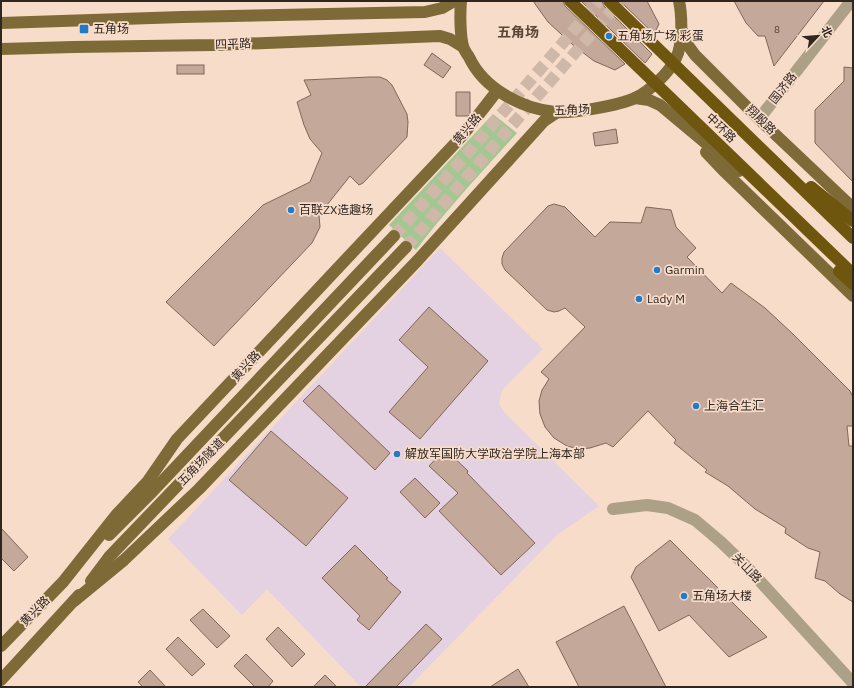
<svg xmlns="http://www.w3.org/2000/svg" width="854" height="688" viewBox="0 0 854 688" font-family="'IBM Plex Sans','Noto Sans SC',sans-serif">
	<style>
		.education { fill: #e4d1e2 }
		.green { fill: #a3c791 }
		.building { fill: #c4a89a; stroke: #80675a }
		.lines { fill: none; stroke-linecap: round; stroke-linejoin: round }
		.major-tunnel { stroke: #cfb8a8; stroke-width: 12; stroke-dasharray: 12 6; stroke-linecap: butt }
		.minor { stroke: #aca186; stroke-width: 12 }
		.major { stroke: #7e6a36; stroke-width: 12 }
		.highway { stroke: #6e560f; stroke-width: 12 }
		.poi-dot { fill: #227bc8; stroke: #f7dcca; stroke-width: 1.5 }
		.labels { text-anchor: middle; stroke-width: 3.5; stroke-linejoin: round; paint-order: stroke }
		.number-label { font-size: 10px; fill: #55463e }
		.poi-label { font-size: 12px; fill: #30261f; stroke: #f7dcca; text-anchor: start }
		.street-label { font-size: 12px; fill: #30261f; stroke: #f7dcca }
		.quarter-label { font-size: 14px; font-weight: bold; fill: #5b4536; stroke: #f7dcca }
	</style>
	<rect width="100%" height="100%" fill="#f7dcca"/>
	<!-- education -->
	<path class="education" d="M440,248L543,349L502,390L499,403L504,412L599,506L558,534L409,687H361L267,589L242,615L168,539Z"/>
	<!-- green -->
	<path class="green" d="M493,114L517,133C482,172 447,209 416,250L389,225Z"/>
	<!-- building -->
	<g class="building">
		<path d="M533,1H563L565,6L625,64L615,70L594,61L573,45L548,22Z"/>
		<path d="M581,1H602L604,6L652,54L646,62L645,63Z"/>
		<path d="M620,1H647L659,24L654,34Z"/>
		<path d="M734,1H824L774,66L765,36H758L746,23Z"/>
		<path d="M432,53L451,67L443,78L424,65Z"/>
		<rect x="177" y="65" width="27" height="9"/>
		<path d="M844,67L853,68V182L815,143V110L844,81Z"/>
		<path d="M370,77H380L387,80L392,85L407,114L408,122L407,137L363,183L359,185L350,176L319,215L320,227L312,243L214,346L166,302L263,205L310,182L322,153L310,139L304,125L297,102L311,95L304,80Z"/>
		<path d="M456,92H470V114L468,116H456Z"/>
		<path d="M616,129L618,143L595,146L593,133Z"/>
		<path d="M554,204L565,207L595,237L610,222L641,223L646,207L671,210L676,227L696,248L687,257L722,293L731,283L765,308L793,334L850,391L853,397V426H847L849,446H853V602L840,594L825,581L815,578L820,552L808,548L785,533L786,528L755,509L728,486L705,472L707,470L674,443L676,440L648,411L613,447L606,443L590,448L579,449L567,446L554,438L545,427L540,414L539,401L542,390L549,379L541,372L585,327L565,308L559,311L554,312L547,310L505,270L502,264V258L504,252L548,206Z"/>
		<path d="M429,307L488,361L420,439L389,412L428,367L399,340Z"/>
		<path d="M319,385L390,453L375,470L303,401Z"/>
		<path d="M271,431L348,498L306,546L229,480Z"/>
		<path d="M445,449L468,471L467,473L535,543L501,575L439,511L458,493L429,466Z"/>
		<path d="M415,478L440,503L425,518L400,492Z"/>
		<path d="M1,528L28,557L14,571L1,558Z"/>
		<path d="M670,540L767,637L729,657L689,615L659,631L631,577L636,567Z"/>
		<path d="M355,545L388,578L386,579L401,592L369,630L357,620L360,616L322,578Z"/>
		<path d="M624,606L666,687H579L556,642Z"/>
		<path d="M203,609L230,636L217,648L190,620Z"/>
		<path d="M426,624L442,639L396,687H365Z"/>
		<path d="M278,627L305,654L292,667L266,639Z"/>
		<path d="M178,637L205,664L192,676L166,649Z"/>
		<path d="M246,654L273,681L268,687H255L234,666Z"/>
		<path d="M518,669L529,687H490Z"/>
		<path d="M150,670L166,687H143L138,682Z"/>
		<path d="M325,675L337,687H313Z"/>
	</g>
	<g class="lines">
		<!-- major-tunnel -->
		<g class="major-tunnel">
			<path d="M394,236L466,155L599,1"/>
			<path d="M406,247L620,1"/>
		</g>
		<!-- minor -->
		<g class="minor">
			<path d="M759,119L851,1"/>
			<path d="M613,509L647,505L668,508L695,520L721,542L748,568L853,683"/>
		</g>
		<!-- major -->
		<g class="major">
			<path d="M461,1C460,13 460,35 463,46C464,50 467,54 469,57C484,89 521,108 555,112C572,114 620,105 635,98C650,91 669,73 676,58C683,45 682,15 679,1"/>
			<path d="M1,23L182,17L425,12L442,8L454,1"/>
			<path d="M683,32L687,44L695,55L759,119L853,208"/>
			<path d="M1,49L74,47L214,45L440,36L450,39L463,47"/>
			<path d="M635,98L649,100L660,105L739,171"/>
			<path d="M706,152L725,172L853,296"/>
			<path d="M109,535L152,492L394,236"/>
			<path d="M91,581L109,557L406,247"/>
			<path d="M74,601L124,560L199,489L418,260L544,121L556,113"/>
			<path d="M1,646L63,582L117,514L148,481L177,439L462,136L497,91"/>
			<path d="M1,680L79,595"/>
		</g>
		<!-- highway -->
		<g class="highway">
			<path d="M570,1L853,274"/>
			<path d="M609,1L853,238"/>
			<path d="M811,187L853,221"/>
			<path d="M839,271L853,284"/>
		</g>
	</g>
	<!-- markers -->
	<g class="poi-dot">
		<rect x="79" y="24" width="10" height="10" rx="2"/>
		<circle cx="609" cy="36" r="4"/>
		<circle cx="291" cy="210" r="4"/>
		<circle cx="657" cy="270" r="4"/>
		<circle cx="639" cy="299" r="4"/>
		<circle cx="696" cy="406" r="4"/>
		<circle cx="397" cy="454" r="4"/>
		<circle cx="684" cy="596" r="4"/>
	</g>
	<g class="labels">
		<!-- number labels -->
		<g class="number-label">
			<text x="777" y="33">8</text>
		</g>
		<!-- poi labels -->
		<g class="poi-label">
			<text x="93" y="33">五角场</text>
			<text x="617" y="40">五角场广场 彩蛋</text>
			<text x="299" y="214">百联ZX造趣场</text>
			<text x="665" y="274">Garmin</text>
			<text x="647" y="303">Lady M</text>
			<text x="704" y="410">上海合生汇</text>
			<text x="405" y="458">解放军国防大学政治学院上海本部</text>
			<text x="692" y="600">五角场大楼</text>
		</g>
		<!-- street labels -->
		<g class="street-label">
			<text transform="translate(233 44) rotate(-2)" y="4">四平路</text>
			<text transform="translate(783 88) rotate(-52)" y="4">国济路</text>
			<text transform="translate(572 110) rotate(-2)" y="4">五角场</text>
			<text transform="translate(761 120) rotate(44)" y="4">翔殷路</text>
			<text transform="translate(721 128) rotate(44)" y="4">中环路</text>
			<text transform="translate(467 129) rotate(-50)" y="4">黄兴路</text>
			<text transform="translate(246 366) rotate(-47)" y="4">黄兴路</text>
			<text transform="translate(201 462) rotate(-46)" y="4">五角场隧道</text>
			<text transform="translate(747 568) rotate(46)" y="4">关山路</text>
			<text transform="translate(35 611) rotate(-46)" y="4">黄兴路</text>
		</g>
		<!-- quarter labels -->
		<g class="quarter-label">
			<text x="518" y="37">五角场</text>
		</g>
	</g>
	<!-- border -->
	<rect width="854" height="688" fill="none" stroke="#30261f" stroke-width="4"/>
	<!-- north arrow -->
	<g transform="translate(818 36) rotate(64)" stroke="#f7dcca" stroke-width="3" paint-order="stroke">
	<path d="M0-3L7 15L0 10L-7 15Z" fill="#30261f"/>
	<text y="-6" font-size="11" font-weight="bold" text-anchor="middle" fill="#30261f">北</text>
	</g>
</svg>
